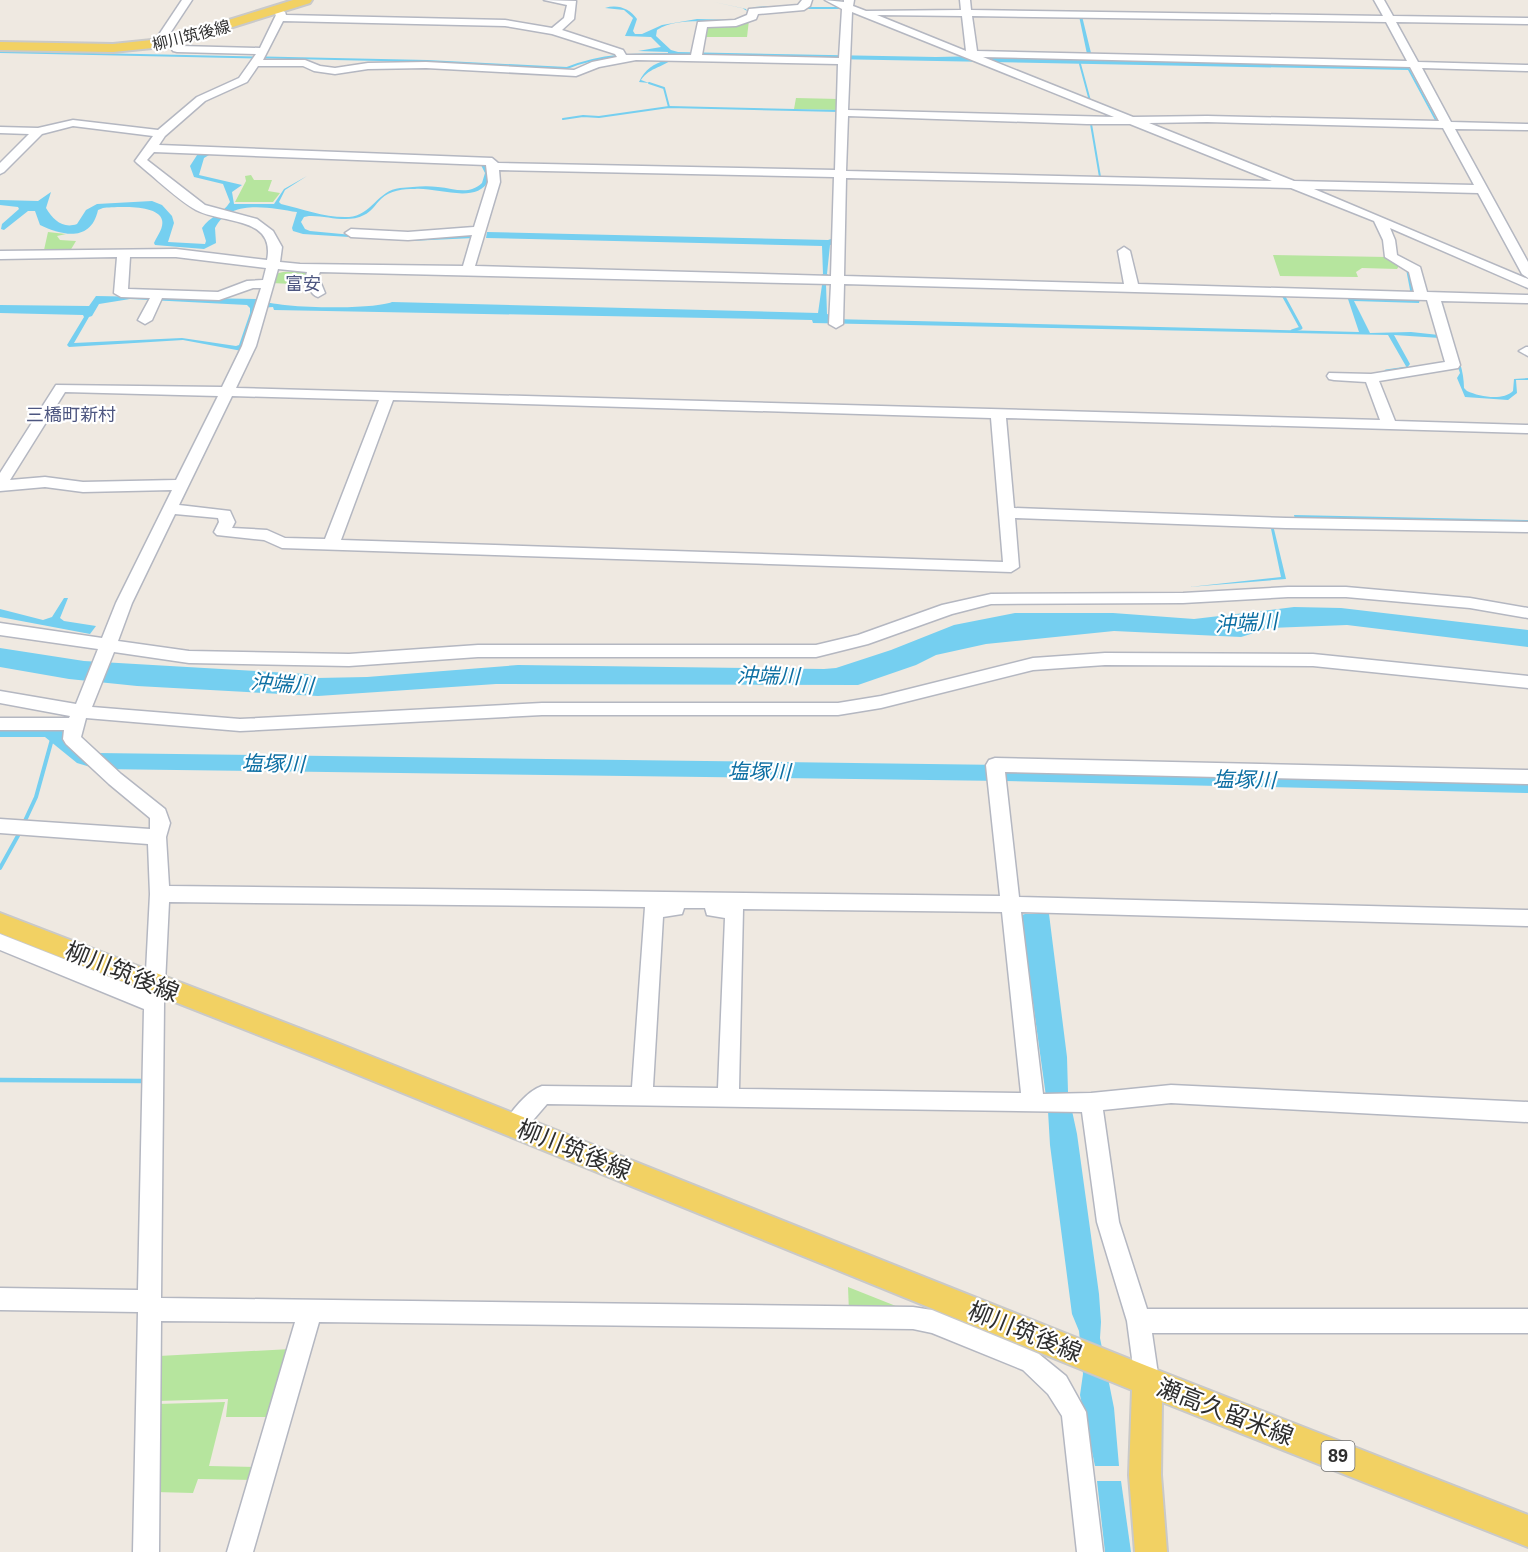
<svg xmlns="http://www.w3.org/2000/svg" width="1528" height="1552" viewBox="0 0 1528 1552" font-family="Helvetica,'Noto Sans JP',sans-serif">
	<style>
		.green { fill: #b6e59e }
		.water { fill: #75cff0; fill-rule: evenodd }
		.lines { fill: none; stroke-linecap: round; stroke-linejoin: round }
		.stream-far3 { stroke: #75cff0; stroke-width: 2 }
		.stream-far2 { stroke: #75cff0; stroke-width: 3 }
		.stream-far1 { stroke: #75cff0; stroke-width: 4 }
		.stream { stroke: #75cff0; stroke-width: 4.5 }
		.river { fill: #75cff0; fill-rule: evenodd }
		.minor-casing { stroke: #b4b7c1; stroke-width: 3 }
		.major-casing { stroke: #c9c9c9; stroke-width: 4 }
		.minor { fill: #fff; fill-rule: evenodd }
		.major { fill: #f2d163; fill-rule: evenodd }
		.labels { text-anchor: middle; stroke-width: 4.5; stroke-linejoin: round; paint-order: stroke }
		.far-street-label { font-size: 16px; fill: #2e2e2e; stroke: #fff }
		.far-quarter-label { font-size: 18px; fill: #4d5680; stroke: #fff }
		.shield { fill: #fff; stroke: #6d6d6d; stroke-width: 1.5 }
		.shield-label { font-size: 18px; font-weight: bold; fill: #2e2e2e }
		.water-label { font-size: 21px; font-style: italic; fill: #0d6fa3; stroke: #fff }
		.near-street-label { font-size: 24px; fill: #2e2e2e; stroke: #fff }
	</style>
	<rect width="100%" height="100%" fill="#efe9e1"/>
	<!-- green -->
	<g class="green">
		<path d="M749,20L747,37H703L704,23Z"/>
		<path d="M796,98L839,99L838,110L794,109Z"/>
		<path d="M251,175L254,180H272L268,191L280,193L273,202H235L246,181L245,176Z"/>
		<path d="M48,232L66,234L57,236L60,240L76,241L70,251L44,250Z"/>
		<path d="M1273,255L1387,257L1399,266L1397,269L1362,268L1356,272L1358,277L1280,276Z"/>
		<path d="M313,271L311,285L272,283L275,274L283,272Z"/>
		<path d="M848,1287L916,1314L849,1312Z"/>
		<path d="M291,1349L275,1417H226L228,1399L157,1401L159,1356Z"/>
		<path d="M225,1402L209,1466L258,1467L255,1480L198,1479L193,1493L155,1492L157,1404Z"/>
	</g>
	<!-- water -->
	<g class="water">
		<path d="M714,2L746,9L749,15C721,29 684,13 657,30L656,36L671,50L678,52L936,57L1087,54L1079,16H1082L1091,53L1093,54L1408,66L1439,124H1437L1408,70L676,56C666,67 649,67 641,80L649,83L639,82C645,69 653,64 667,60L668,52L638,51L661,47L651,37L625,36L633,18L624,10L605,8C618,4 630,9 637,19L633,31L635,34H642L662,25L697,19L736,20L747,15V11L742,8Z"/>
		<path d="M199,152H214L204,158L199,175L242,185L232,192L234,204H274L284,189L307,176L285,190L279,202L281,204C303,209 325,218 349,217C371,216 378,190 400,188C412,187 425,185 438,187C454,188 468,196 482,183L485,173L480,163H489V180C477,205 436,187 415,189C403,189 390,190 381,199C375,205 371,212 364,215C347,224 326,215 309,216L304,217L301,222L305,229L310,231L363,236L475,234L474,238L410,241L303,234L293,231L292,228L297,212C271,208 230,198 215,228L216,243L204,249L155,245L154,243C157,236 164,228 162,220C158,204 116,207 103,208L98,210C91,242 63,236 40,225L35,211H28L4,230L1,229L2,224L19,209L18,207L0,205V200L38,201L51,192L46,208C53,220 63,229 77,224L86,210L97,204L152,201L162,205L172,216L174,223L168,242L205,244L206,241L202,228C210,216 223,214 230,202L223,184L194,177L190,166Z"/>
		<path d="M487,232L828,240L834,238V245H830L827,274L830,276H819L823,274L822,246L486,238Z"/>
		<path d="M1406,269L1408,270L1420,299L1419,303L1354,301L1370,333L1411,332L1439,335L1440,338L1394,335L1410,364L1407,368L1388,335L813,323L812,320L274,310L273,307L259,308L242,351L183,340L69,347L67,345L84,317L83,315L0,313V305L89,306L96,296L258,299C275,309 372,310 392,302L818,313L822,285L819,282L829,283L826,284L827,314L831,315L832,319L1359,332L1347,296L1409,293L1410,290ZM130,299L247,305L250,308V313L239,345L236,346L182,338L74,343L89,317L92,316L99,304Z"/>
		<path d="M1449,341H1452C1458,356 1464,371 1464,388L1467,391C1480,397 1503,401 1513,391L1514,379L1528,378V380H1516L1517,393L1508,400L1465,397L1457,378L1460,373Z"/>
		<path d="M1294,515L1528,520V522L1295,519Z"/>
		<path d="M1270,524L1273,525L1286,579L1189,587L1281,577Z"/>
		<path d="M64,598H68L60,618L64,621L96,626L90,634L0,617V609L43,620L52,617Z"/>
		<path d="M1294,607L1341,608L1528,630V647L1347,625L1270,628L1241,637L1114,631L986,644L936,655L916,665L858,685L496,684L318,696L137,686L69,679L0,667V648L84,661L307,674L317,678L367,677L518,665L824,669L836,668L891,650L954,625L1015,613H1113L1194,619Z"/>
		<path d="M1025,914H1049L1067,1057L1068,1092L1077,1134L1099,1294L1101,1322L1100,1338L1114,1408L1119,1466H1095L1080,1395L1083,1374L1079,1331L1072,1314L1050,1145L1048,1111L1022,923V915Z"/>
		<path d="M1097,1481H1121L1131,1552H1105Z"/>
	</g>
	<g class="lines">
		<!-- stream-far3 -->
		<g class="stream-far3">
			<path d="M802,8H843"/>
			<path d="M748,11L755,8L773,7"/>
			<path d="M0,52L427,61L567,68C601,54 636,54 673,54"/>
			<path d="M1080,64L1090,101"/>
			<path d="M649,83L664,88L669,107"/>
			<path d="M563,119L583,116L599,117L669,107L839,111"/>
			<path d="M1091,124L1100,177"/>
		</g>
		<!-- stream-far2 -->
		<g class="stream-far2">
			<path d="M1283,295L1301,328L1292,331"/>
			<path d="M1386,371L1407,368"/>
		</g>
		<!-- stream-far1 -->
		<g class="stream-far1">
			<path d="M23,825L36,797L54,732"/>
			<path d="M0,868L20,832"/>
		</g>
		<!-- stream -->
		<path class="stream" d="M0,1080L144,1081"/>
		<!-- river -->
		<path class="river" d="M36,720L64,727L97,753L1004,765L1528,777V793L1004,781L97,769L77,763L45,737H0V721Z"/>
		<!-- minor casing -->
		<g class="minor-casing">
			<g id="minor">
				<path d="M182,0H192L161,47H153L152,45Z"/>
				<path d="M544,0L576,1L574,19L562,30L623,50L626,55H691L698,22L735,20L747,15L749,9L798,5L802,0H812L810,6L804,10L758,14L756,19L736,26L707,27L702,55L839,58L842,9L825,0L844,2V0H854L853,6L866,11L961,10L960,0H970L971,10L1383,16L1374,0H1384L1393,16L1528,18V24L1396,22L1418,62L1528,65V71L1422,68L1451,122L1528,124V130L1455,129L1528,262V278L1522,274L1478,193L1314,189L1528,279V288L1390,228L1395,240L1397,255L1420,267L1427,292L1528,295V303L1441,301L1460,365L1458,368L1379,381L1395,421L1528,425V433L1006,418L1014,508L1286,518L1528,522V532L1286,528L1015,518L1019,567L1011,572L282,548L264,540L217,535L214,532L219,522L218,518L175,514L132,603L118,641L189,651L349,654L478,645H816L858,635L942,605L991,594L1183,593L1288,587H1346L1470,598L1528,608V618L1470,608L1346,597H1288L1183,603L991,604L952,614L868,644L816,657H478L349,666L189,663L114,652L92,707L240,719L542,703H838L881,696L1033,658L1105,653L1313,654L1528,676V688L1313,666L1105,665L1033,670L881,708L838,715H542L240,731L86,718L81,737L121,774L165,809L170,823L166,837L169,886L1000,896L986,765L989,760L995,758L1528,770V784L1005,772L1019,897L1528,910V926L1021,912L1043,1094L1091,1093L1171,1085L1528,1102V1122L1171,1103L1103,1110L1119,1222L1147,1309H1528V1333H1152L1159,1381L1156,1390L1147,1393L1138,1390L1135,1381L1127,1321L1097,1222L1082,1112L547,1104L522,1133L514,1136L506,1133L503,1126C510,1112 527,1091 542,1086L632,1087L645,907L169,902L164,1004L161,1298L913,1307L932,1310L1039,1354L1066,1376L1086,1412L1103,1552H1077L1062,1416L1048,1394L1023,1370L932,1333L913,1329L319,1322L253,1552H227L295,1322L161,1321L159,1552H133L138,1312L0,1310V1288L138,1290L144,1009L0,950V934L145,991L150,894L148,844L0,833V819L150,829V818L109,784L66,744L63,739L64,730H0V718H69L70,716L0,703V691L76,704L98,649L0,635V623L102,638L116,603L172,490L83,492L45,487L0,491V473L56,385L222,387L242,346L261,288H253L219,300L162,298L152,320L145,324L138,320L150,298L121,297L114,293L117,257L0,259V251L176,249L267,260C276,216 222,224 196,210C178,200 154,177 137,163L135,161L153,136L73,126L42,134L4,172L0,174V163L29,134L0,133V127L38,128L73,120L158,130L197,97L239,78L256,54L177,52L173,51L167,42L168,40H176L180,46L260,48L276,15L271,10L276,7L285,12L286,15L505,20L552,28L564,18L567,5ZM852,12L1114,117L848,110ZM877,15L962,16L966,51ZM972,16L1386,22L1407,61L977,51ZM283,21L505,26L552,34L615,54L617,57L592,62L574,70L426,62L368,63L335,68L320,66L305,60H263ZM983,57L1410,67L1439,121L1207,116L1133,117ZM636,60L838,64L835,170L498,163L492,158L159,145L165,136L205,101L247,82L258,66H303L314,71L335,74L368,69L426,68L576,76L599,67ZM848,116L1087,124H1130L1272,181L846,171ZM1207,122L1443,128L1474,185L1294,181L1149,123ZM154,152L486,165L488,182L474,227L408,232L351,229L345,233L351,237L408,240L472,235L463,266L300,264L280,262L282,247L273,231L257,219L205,205L147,160ZM499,170L834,177L831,276L475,266L500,182ZM846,178L1291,188L1374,221L1383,240L1385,257L1409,272L1414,292L1138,284L1130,251L1124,247L1118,251L1124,284L844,276ZM130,257H176L266,268L263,280L247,281L218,292L128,289ZM278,269L307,272C304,280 310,295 318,297L325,293L318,276L320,272L831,284L829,324L836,328L843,324L844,284L1427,300L1445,362L1371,374L1329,373L1327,376L1329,379L1334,380L1366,382L1380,420L236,388L256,346ZM65,392L218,396L176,480L83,482L45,477L10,480ZM232,396L379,400L325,539L285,538L267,530L232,528L235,522L230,511L179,505ZM393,400L991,418L1003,562L341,540ZM684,908H705L707,915L725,918L718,1088L653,1087L663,917L682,914ZM743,909L1002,912L1021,1093L739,1089Z"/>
				<path d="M1526,347H1528V356L1519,351Z"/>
			</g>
		</g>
		<!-- major casing -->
		<g class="major-casing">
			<g id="major">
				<path d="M293,0H312L310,3L172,46L113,52L0,50V42L113,44L171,38Z"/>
				<path d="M0,913L335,1042L1147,1366L1528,1515V1547L1162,1402L1161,1475L1167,1552H1135L1129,1475L1132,1390L317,1058L0,933Z"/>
			</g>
		</g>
		<!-- minor -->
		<use href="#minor" class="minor"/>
		<!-- major -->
		<use href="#major" class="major"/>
	</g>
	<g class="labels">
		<!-- far-street labels -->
		<g class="far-street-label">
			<text transform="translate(191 35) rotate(-14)" y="6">柳川筑後線</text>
		</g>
		<!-- far-quarter labels -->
		<g class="far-quarter-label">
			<text x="303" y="290">富安</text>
			<text x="71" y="421">三橋町新村</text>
		</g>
		<!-- shield labels -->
		<rect class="shield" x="1321.5" y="1441" width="33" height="30" rx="4.5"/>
		<g class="shield-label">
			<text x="1338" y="1462">89</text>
		</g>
		<!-- water labels -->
		<g class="water-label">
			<text transform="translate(1246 623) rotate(-3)" y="7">沖端川</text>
			<text transform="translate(768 676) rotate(1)" y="7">沖端川</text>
			<text transform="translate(282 684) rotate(4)" y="7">沖端川</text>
			<text transform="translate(273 764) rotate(1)" y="7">塩塚川</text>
			<text transform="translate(759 772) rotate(1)" y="7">塩塚川</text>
			<text transform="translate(1244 780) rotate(1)" y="7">塩塚川</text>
		</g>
		<!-- near-street labels -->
		<g class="near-street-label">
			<text transform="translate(122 972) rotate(22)" y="8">柳川筑後線</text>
			<text transform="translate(574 1150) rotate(22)" y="8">柳川筑後線</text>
			<text transform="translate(1025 1332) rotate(22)" y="8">柳川筑後線</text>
			<text transform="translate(1225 1412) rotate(21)" y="8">瀬高久留米線</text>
		</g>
	</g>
</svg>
